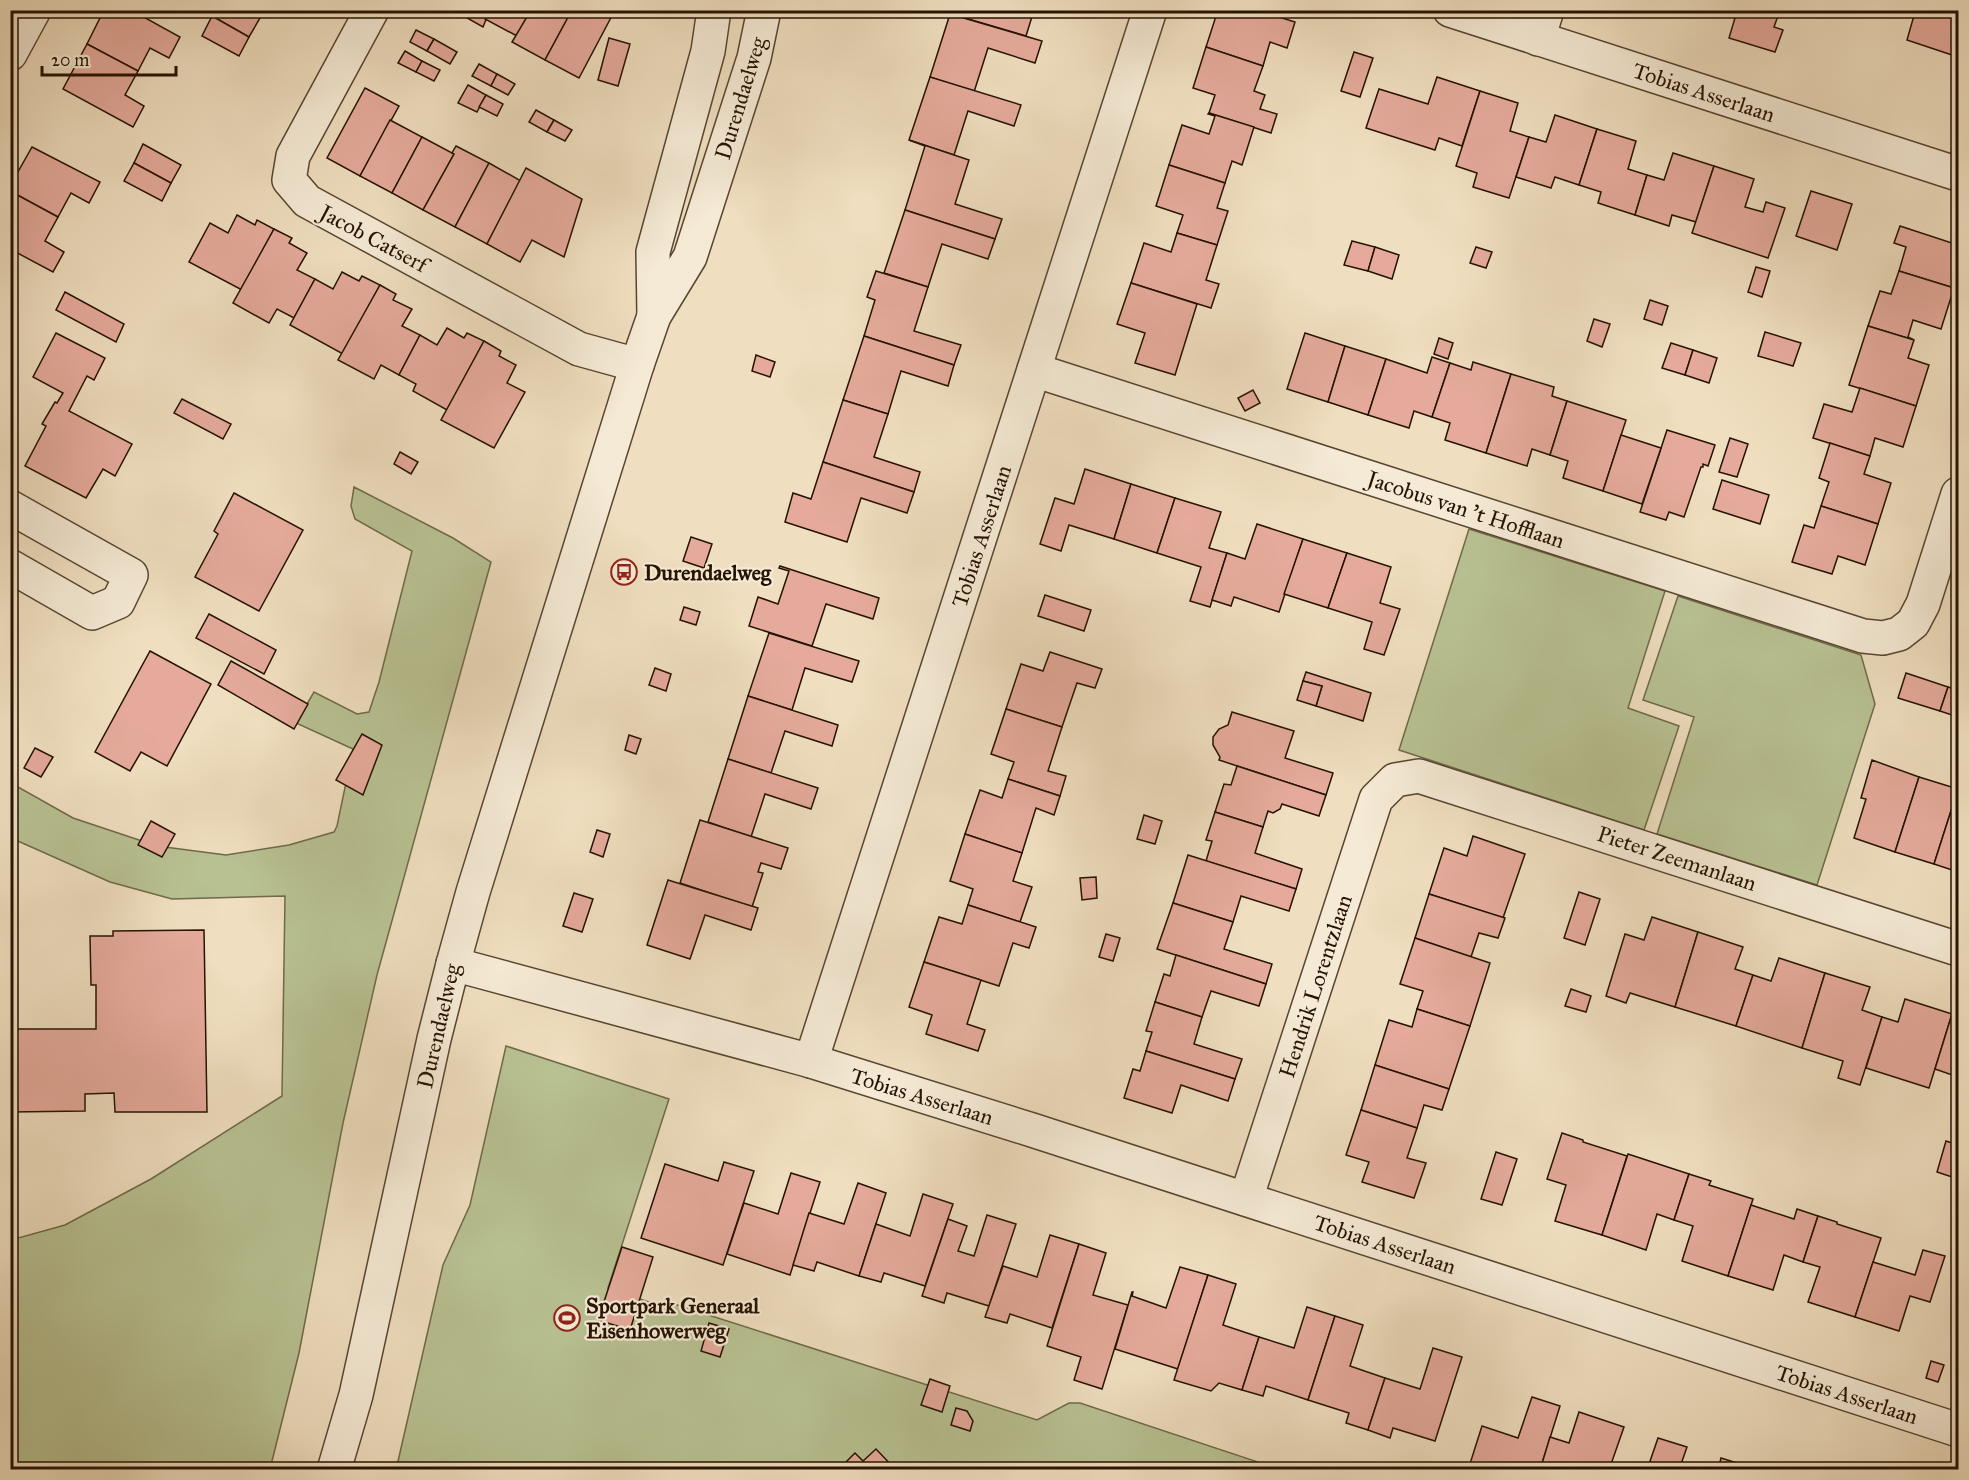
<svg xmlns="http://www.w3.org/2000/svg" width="1969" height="1480" viewBox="0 0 1969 1480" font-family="'IM FELL Great Primer',serif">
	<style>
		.green { fill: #b8c192; stroke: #6e6a49; stroke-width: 1.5 }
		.building { fill: #e5aa9b; stroke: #251200; stroke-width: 1.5 }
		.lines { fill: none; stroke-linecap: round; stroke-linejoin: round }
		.minor-casing { stroke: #584530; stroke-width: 36 }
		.minor { stroke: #f5ead5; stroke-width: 33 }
		.labels { text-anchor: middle; stroke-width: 4.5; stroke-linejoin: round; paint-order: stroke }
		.street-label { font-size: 22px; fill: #251200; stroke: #f5ead5 }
		.poi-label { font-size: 22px; font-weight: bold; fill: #251200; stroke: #f5ead5; text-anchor: start }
	</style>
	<rect width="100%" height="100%" fill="#efdebf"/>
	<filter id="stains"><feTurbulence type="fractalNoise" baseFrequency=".00333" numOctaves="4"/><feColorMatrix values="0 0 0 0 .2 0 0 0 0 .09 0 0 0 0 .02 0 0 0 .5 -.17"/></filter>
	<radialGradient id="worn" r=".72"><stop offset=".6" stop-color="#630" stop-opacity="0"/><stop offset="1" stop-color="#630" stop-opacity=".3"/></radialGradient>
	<!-- green -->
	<g class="green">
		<path d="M354,487L453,538L491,562L377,975L343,1123L299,1353L270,1469H11V1240L65,1225L151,1179L282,1096L285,896L172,899L110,882L11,838V783L73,818L157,846L226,855L289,845L334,832L337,826L353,749L296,723L314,692L357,714L369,712L379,682L412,551L355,519L351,506Z"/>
		<path d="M1469,529L1665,591L1628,708L1679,726L1644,830L1399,750Z"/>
		<path d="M1678,596L1861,655L1875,704L1817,885L1657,834L1694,717L1643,700Z"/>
		<path d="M506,1046L669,1099L608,1288L669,1309L671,1303L1037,1420L1069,1403H1080L1279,1469L396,1470L443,1265L470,1205Z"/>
	</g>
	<!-- building -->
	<g class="building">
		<path d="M104,10H131L180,37L169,58L150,48L138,71L87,44Z"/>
		<path d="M215,10H247L260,18L249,37L212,16Z"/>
		<path d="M453,10H490L483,27Z"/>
		<path d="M490,10H531L517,36L485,19Z"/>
		<path d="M531,10H572L545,60L512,42Z"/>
		<path d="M572,10H615L579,78L545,60Z"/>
		<path d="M1034,10L1026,36L941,11V10Z"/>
		<path d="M1218,10H1231L1239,13L1240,10H1281L1279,17L1295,22L1287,48L1270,42L1263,66L1206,47Z"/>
		<path d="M1729,10H1780L1774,27L1783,30L1775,52L1729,38L1735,18L1727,15Z"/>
		<path d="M1910,10H1958V35L1952,55L1907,40L1915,12Z"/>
		<path d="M950,14L1042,41L1035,63L988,48L974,92L930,77Z"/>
		<path d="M212,16L249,37L239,56L202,36Z"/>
		<path d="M416,30L434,39L427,51L410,42Z"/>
		<path d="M609,38L630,44L618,86L598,80Z"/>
		<path d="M434,39L457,52L450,64L427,51Z"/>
		<path d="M87,44L138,71L125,95L144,106L133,127L63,89Z"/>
		<path d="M1206,47L1263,66L1254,91L1265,95L1260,109L1277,114L1271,133L1209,113L1215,95L1193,88Z"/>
		<path d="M405,51L422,61L416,72L398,63Z"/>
		<path d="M1354,52L1373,58L1360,97L1341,91Z"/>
		<path d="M422,61L440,70L434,81L416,72Z"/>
		<path d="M479,64L497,74L491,86L472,76Z"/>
		<path d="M497,74L515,84L508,95L491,86Z"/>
		<path d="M930,77L1021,105L1014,126L968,111L954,155L909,140Z"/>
		<path d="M1437,77L1480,91L1462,146L1439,138L1435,150L1366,128L1379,89L1428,104Z"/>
		<path d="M468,85L486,95L477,112L458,103Z"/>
		<path d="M365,88L399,106L360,176L327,158Z"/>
		<path d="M1480,91L1518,103L1510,131L1529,137L1509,198L1473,187L1477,173L1456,166Z"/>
		<path d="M486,95L503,104L497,116L479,107Z"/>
		<path d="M536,110L554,120L547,132L529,122Z"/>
		<path d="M1209,113L1254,127L1242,165L1232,161L1225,183L1169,165L1182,125L1209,134L1215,116L1208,114Z"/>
		<path d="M1555,115L1597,129L1579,185L1555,177L1551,188L1516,177L1529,137L1546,142Z"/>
		<path d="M390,120L422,137L392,193L360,176Z"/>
		<path d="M554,120L572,130L565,141L547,132Z"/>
		<path d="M1597,129L1636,141L1628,169L1647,175L1635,215L1598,203L1601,192L1579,185Z"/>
		<path d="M422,137L454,154L423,210L392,193Z"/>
		<path d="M909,140L969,160L955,204L1002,219L995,239L905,210L925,146Z"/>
		<path d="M143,144L181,165L171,183L134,163Z"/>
		<path d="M456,146L489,163L455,227L423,210L454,154L452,153Z"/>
		<path d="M32,147L100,182L89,203L71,193L58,217L10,191V186Z"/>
		<path d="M1673,153L1714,166L1696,222L1672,215L1669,226L1635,215L1647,175L1664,180Z"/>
		<path d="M134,163L171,183L162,201L124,181Z"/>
		<path d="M489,163L521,181L487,244L455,227Z"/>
		<path d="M1169,165L1225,183L1217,208L1228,211L1217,245L1177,233L1183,215L1156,206Z"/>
		<path d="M1714,166L1754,179L1745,207L1763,212L1766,202L1785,208L1768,258L1692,233Z"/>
		<path d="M526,168L582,199L564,257L532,240L520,262L487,244Z"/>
		<path d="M10,191L58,217L45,241L64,252L53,272L10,249Z"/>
		<path d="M1811,191L1852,204L1837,250L1796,236Z"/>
		<path d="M905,210L995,239L988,259L942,244L928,287L884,273Z"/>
		<path d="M237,215L255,225L257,220L274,229L242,290L189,262L210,223L228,233Z"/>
		<path d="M1900,226L1958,245V275L1954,288L1899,271L1906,247L1894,243Z"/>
		<path d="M274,229L292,238L289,243L307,253L297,270L315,279L294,318L277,309L269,323L233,303Z"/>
		<path d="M1177,233L1217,245L1206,280L1219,284L1211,308L1131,283L1144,243L1171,252Z"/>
		<path d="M1352,241L1375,247L1368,271L1344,265Z"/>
		<path d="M1375,247L1399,255L1392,279L1368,271Z"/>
		<path d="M1476,247L1492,252L1486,268L1470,263Z"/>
		<path d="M1756,267L1770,271L1762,297L1748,292Z"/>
		<path d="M876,271L928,287L914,331L961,345L954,365L864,336L875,300L867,297Z"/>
		<path d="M1899,271L1954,288L1941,329L1913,320L1908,337L1914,340L1868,326L1880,291L1891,294Z"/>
		<path d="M342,272L359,281L362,276L380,285L343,354L290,325L315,279L333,289Z"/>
		<path d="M1131,283L1197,304L1175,375L1135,363L1145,333L1117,324Z"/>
		<path d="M380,285L396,294L393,300L412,309L402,326L420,335L399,375L381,365L374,379L338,360Z"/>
		<path d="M65,292L124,324L116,342L56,310Z"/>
		<path d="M1650,300L1668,306L1662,325L1644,319Z"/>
		<path d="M1594,319L1610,324L1602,347L1587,341Z"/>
		<path d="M1868,326L1914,340L1908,358L1929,365L1916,406L1849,385Z"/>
		<path d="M447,328L464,338L467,333L484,341L447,410L413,391L416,384L399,375L420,335L437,345Z"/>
		<path d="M1765,332L1801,343L1793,366L1758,356Z"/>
		<path d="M56,333L105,358L94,380L87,376L69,411L132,444L115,476L103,469L86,498L25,466L46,426L42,424L55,402L57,403L63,393L33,377Z"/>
		<path d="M1305,333L1345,346L1328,402L1287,389Z"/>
		<path d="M864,336L954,365L948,386L901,371L888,414L843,400Z"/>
		<path d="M1439,338L1453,343L1448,359L1434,354Z"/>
		<path d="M484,341L501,351L499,356L516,365L507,383L525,392L494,448L441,420Z"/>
		<path d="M1671,343L1693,350L1685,375L1662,368Z"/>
		<path d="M1345,346L1386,359L1368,415L1328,402Z"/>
		<path d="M1693,350L1717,358L1709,383L1685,375Z"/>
		<path d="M756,355L775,362L770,377L752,371Z"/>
		<path d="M1432,357L1450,363L1432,417L1414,411L1409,428L1368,415L1386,359L1427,373Z"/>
		<path d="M1473,362L1511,374L1486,453L1445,440L1450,423L1432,417L1450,363L1471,370Z"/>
		<path d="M1511,374L1554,387L1552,396L1567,401L1550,455L1532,449L1527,466L1486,453Z"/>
		<path d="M1860,388L1916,406L1903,447L1875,438L1870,456L1813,438L1824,404L1852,412Z"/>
		<path d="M1253,390L1260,403L1245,411L1238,398Z"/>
		<path d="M182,399L231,424L223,439L174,413Z"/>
		<path d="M843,400L888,414L874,457L920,472L914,492L823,462Z"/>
		<path d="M1567,401L1626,420L1603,491L1563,478L1568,461L1550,455Z"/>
		<path d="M1667,430L1715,445L1708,466L1703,464V467H1701L1684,517L1669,512L1666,520L1640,512Z"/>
		<path d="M1621,435L1661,448L1642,504L1603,491Z"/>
		<path d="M1730,438L1748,444L1737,477L1719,472Z"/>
		<path d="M1830,443L1870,456L1864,474L1891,483L1878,524L1821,506L1829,482L1819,478Z"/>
		<path d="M400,452L418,462L411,474L394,464Z"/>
		<path d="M823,462L914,492L907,513L861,498L847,542L785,522L793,493L811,499Z"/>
		<path d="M1085,469L1131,484L1114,539L1069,525L1061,551L1040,544L1055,498L1074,504Z"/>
		<path d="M1722,480L1769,495L1760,524L1713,509Z"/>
		<path d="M1131,484L1175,498L1157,553L1114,539Z"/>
		<path d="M234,493L303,530L259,611L195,577L218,534L214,531Z"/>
		<path d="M1175,498L1221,512L1209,548L1227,553L1210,607L1190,601L1201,567L1157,553Z"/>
		<path d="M1821,506L1878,524L1865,565L1838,556L1832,574L1792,562L1804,525L1814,528Z"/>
		<path d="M1257,524L1303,539L1279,612L1234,597L1231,606L1212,600L1227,553L1245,559Z"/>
		<path d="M691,537L712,544L704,568L683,561Z"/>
		<path d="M1303,539L1347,553L1328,608L1284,594Z"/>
		<path d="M1347,553L1391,567L1380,603L1400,609L1384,655L1364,649L1372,622L1328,608Z"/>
		<path d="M780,566L879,598L873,619L826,604L812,646L749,626L758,597L778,604L789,571L779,568Z"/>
		<path d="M1045,595L1091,610L1084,631L1038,616Z"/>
		<path d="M684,607L700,612L696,625L680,620Z"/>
		<path d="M209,614L276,650L264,674L196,638Z"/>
		<path d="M769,633L859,661L852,682L805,668L792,710L748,696Z"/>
		<path d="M150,651L211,684L167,766L141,752L130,771L95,752Z"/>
		<path d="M1050,652L1102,669L1095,688L1077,683L1062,727L1006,709L1021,664L1043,671Z"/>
		<path d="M231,661L308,704L294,729L218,685Z"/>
		<path d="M655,668L671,674L666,691L649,685Z"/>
		<path d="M1306,672L1371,693L1363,721L1316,706L1322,686L1303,681Z"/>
		<path d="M1906,673L1948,687L1940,711L1898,698Z"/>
		<path d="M1303,681L1322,686L1316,706L1297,700Z"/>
		<path d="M1948,687L1958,690V717L1940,711Z"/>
		<path d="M748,696L838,725L832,746L785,731L771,773L728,759Z"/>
		<path d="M1006,709L1062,727L1048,771L1066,776L1060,796L1008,779L1014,762L991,754Z"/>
		<path d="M1232,712L1294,731L1285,758L1333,773L1326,795L1219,760L1220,757L1213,745V737L1219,729L1228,725Z"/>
		<path d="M362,734L382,745L363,795L336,780Z"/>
		<path d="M629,735L641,739L636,754L625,750Z"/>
		<path d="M35,748L53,757L41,777L24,768Z"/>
		<path d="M728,759L818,788L811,809L765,794L751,837L708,822Z"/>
		<path d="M1872,760L1919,777L1895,852L1854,838L1866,799L1861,798Z"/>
		<path d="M1237,766L1326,795L1319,816L1282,804L1280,809L1273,813L1268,811L1263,827L1215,812L1224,784L1231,785Z"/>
		<path d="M1919,777L1958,789L1934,864L1895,852Z"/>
		<path d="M1008,779L1060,796L1054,815L1036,808L1022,853L965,834L980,790L1002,798Z"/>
		<path d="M1958,789V872L1934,864Z"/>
		<path d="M1215,812L1263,827L1255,853L1302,869L1296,889L1206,861L1212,841L1206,840Z"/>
		<path d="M1144,815L1162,821L1155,844L1137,839Z"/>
		<path d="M700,820L788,848L781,869L761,863L758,872L763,873L752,907L680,883Z"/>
		<path d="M151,821L175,834L162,857L138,845Z"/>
		<path d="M597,830L610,834L603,857L590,852Z"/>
		<path d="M965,834L1022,853L1013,881L1032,887L1020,922L968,905L973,889L950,881Z"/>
		<path d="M1473,836L1525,854L1503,918L1429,894L1444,848L1467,856Z"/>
		<path d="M1188,855L1296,889L1289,911L1241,896L1233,922L1173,903Z"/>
		<path d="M1096,877L1097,898L1082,900L1080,878Z"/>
		<path d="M668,880L758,908L751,930L705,915L690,959L647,945Z"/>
		<path d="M1579,892L1600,899L1585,945L1564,938Z"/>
		<path d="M574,893L593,899L582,932L563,926Z"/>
		<path d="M1429,894L1505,918L1498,938L1479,933L1471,957L1415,938Z"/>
		<path d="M1173,903L1233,922L1224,949L1272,964L1266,984L1157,949Z"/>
		<path d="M968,905L1036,927L1029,948L1013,943L999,986L924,962L939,917L962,924Z"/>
		<path d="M1652,917L1698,932L1675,1007L1630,993L1626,1003L1606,996L1625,934L1644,940Z"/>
		<path d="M204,930L207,1112H115L114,1093L85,1094V1111L10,1112V1029H96V985H91L90,936H113V931Z"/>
		<path d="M1698,932L1743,947L1735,969L1753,975L1736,1026L1675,1007Z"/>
		<path d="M1106,934L1120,938L1113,961L1099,957Z"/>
		<path d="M1415,938L1490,963L1470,1026L1417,1009L1423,991L1400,984Z"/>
		<path d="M1176,955L1266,984L1259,1006L1211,991L1202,1017L1155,1002L1164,974L1170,976Z"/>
		<path d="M1779,958L1825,973L1802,1048L1736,1026L1753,975L1771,981Z"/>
		<path d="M924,962L981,980L967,1024L985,1030L978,1051L926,1034L932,1015L909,1007Z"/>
		<path d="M1825,973L1870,987L1862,1010L1882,1017L1860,1085L1838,1078L1843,1061L1802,1048Z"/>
		<path d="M1571,989L1591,996L1586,1012L1565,1006Z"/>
		<path d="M1905,999L1952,1014L1929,1088L1866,1068L1882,1017L1898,1022Z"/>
		<path d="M1155,1002L1202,1017L1194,1044L1242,1059L1235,1079L1146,1051L1152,1032L1146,1031Z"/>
		<path d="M1417,1009L1470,1026L1449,1089L1375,1065L1389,1020L1412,1027Z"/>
		<path d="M1952,1014L1958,1016V1077L1935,1069Z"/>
		<path d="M1146,1051L1235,1079L1228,1101L1181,1085L1172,1113L1124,1098L1133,1069L1140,1071Z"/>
		<path d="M1375,1065L1449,1089L1442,1110L1424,1105L1417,1128L1361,1110Z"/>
		<path d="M1361,1110L1417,1128L1407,1158L1426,1163L1414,1198L1362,1182L1369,1162L1346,1155Z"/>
		<path d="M1562,1133L1583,1140V1142L1627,1156L1602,1235L1555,1221L1566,1185L1547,1179Z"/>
		<path d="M1946,1141L1958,1145V1179L1937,1172Z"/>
		<path d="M1496,1152L1517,1159L1502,1205L1481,1199Z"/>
		<path d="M1628,1154L1689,1174L1674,1220L1657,1214L1646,1250L1602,1235Z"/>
		<path d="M724,1162L754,1171L723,1265L641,1238L665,1164L718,1181Z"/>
		<path d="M791,1173L820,1182L790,1275L727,1254L744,1203L778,1214Z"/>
		<path d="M1689,1174L1711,1181L1709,1185L1753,1199L1728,1276L1682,1261L1693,1226L1674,1220Z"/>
		<path d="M858,1183L886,1193L859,1276L817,1262L814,1271L793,1265L809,1213L844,1224Z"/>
		<path d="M923,1194L953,1204L925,1286L884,1273L881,1282L859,1276L876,1224L910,1236Z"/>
		<path d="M1751,1205L1794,1219L1797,1209L1818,1216L1803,1262L1784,1255L1773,1290L1728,1276Z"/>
		<path d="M987,1215L1016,1224L989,1306L947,1293L944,1303L922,1296L948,1219L967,1226L958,1251L974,1256Z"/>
		<path d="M1818,1216L1837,1222V1224L1881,1238L1855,1317L1808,1302L1820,1267L1803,1262Z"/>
		<path d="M1050,1235L1079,1244L1052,1328L1010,1314L1007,1323L985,1317L1003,1266L1037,1277Z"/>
		<path d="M1079,1244L1106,1253L1093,1295L1128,1305L1102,1389L1074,1380L1081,1357L1047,1346Z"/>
		<path d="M622,1247L653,1257L630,1330L598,1320Z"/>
		<path d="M1923,1250L1945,1256L1930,1302L1910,1296L1899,1331L1855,1317L1873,1262L1915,1275Z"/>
		<path d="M1180,1267L1208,1275L1178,1369L1115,1349L1132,1292H1133L1132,1296L1166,1308Z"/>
		<path d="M1208,1275L1236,1284L1223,1325L1259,1337L1242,1390L1219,1383L1211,1391L1174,1380Z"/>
		<path d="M1307,1307L1335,1316L1308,1400L1266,1386L1263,1396L1242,1390L1259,1337L1294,1348Z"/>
		<path d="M1335,1316L1363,1325L1350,1366L1385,1378L1368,1430L1346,1423L1349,1413L1308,1400Z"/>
		<path d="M709,1323L729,1329L720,1357L701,1351Z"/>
		<path d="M1433,1348L1462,1357L1435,1441L1393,1428L1390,1438L1368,1430L1385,1378L1420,1389Z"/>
		<path d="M1931,1361L1944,1365L1938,1382L1926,1378Z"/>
		<path d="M930,1379L950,1386L942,1412L921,1405Z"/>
		<path d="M1532,1397L1560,1406L1540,1470H1468L1482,1426L1518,1438Z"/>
		<path d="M956,1408L967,1411L973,1421L970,1431L951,1425Z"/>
		<path d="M1579,1412L1624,1427L1609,1470H1540L1550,1437L1569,1443Z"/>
		<path d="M1658,1438L1687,1447L1679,1470H1647Z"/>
		<path d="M876,1449L896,1470H838L855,1453L863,1461Z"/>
		<path d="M1721,1458L1750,1467V1470H1718Z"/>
	</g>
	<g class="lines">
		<!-- minor casing -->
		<g class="minor-casing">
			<g id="minor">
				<path d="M372,10L293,156L289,180L307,201L579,349L637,365"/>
				<path d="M1450,10L1958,174"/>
				<path d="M1538,39L1547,10"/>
				<path d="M10,54L34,10"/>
				<path d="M654,316L653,252L708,51L714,10"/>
				<path d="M1034,370L1863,636L1883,638L1899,634L1913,623L1923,604L1958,494"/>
				<path d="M10,507L131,575L118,602L92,613L10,566"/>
				<path d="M453,964L811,1061L1032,1130L1958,1430"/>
				<path d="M811,1061L1150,10"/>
				<path d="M1246,1199L1376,799L1395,780L1419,776L1958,949"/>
				<path d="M334,1470L356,1395L434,1039L453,964L473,892L637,365L654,316L690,257L754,58L764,10"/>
			</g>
		</g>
		<!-- minor -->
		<use href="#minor" class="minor"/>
	</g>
	<!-- icons -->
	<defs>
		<g id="bus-ring" transform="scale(1.35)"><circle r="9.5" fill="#f5ead5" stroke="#8f2418" stroke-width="1.5"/><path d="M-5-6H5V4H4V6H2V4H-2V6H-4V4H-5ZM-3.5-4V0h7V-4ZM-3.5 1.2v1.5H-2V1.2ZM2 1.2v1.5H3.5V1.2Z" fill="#8f2418"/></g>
		<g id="stadium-ring" transform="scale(1.35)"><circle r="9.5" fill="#f5ead5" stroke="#8f2418" stroke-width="1.5"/><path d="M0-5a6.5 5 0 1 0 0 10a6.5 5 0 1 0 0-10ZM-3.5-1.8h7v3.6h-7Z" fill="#8f2418"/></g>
	</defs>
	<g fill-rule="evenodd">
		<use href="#bus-ring" x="624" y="572"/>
		<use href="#stadium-ring" x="567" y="1318"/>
	</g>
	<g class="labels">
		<!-- street labels -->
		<g class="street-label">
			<text transform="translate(1704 92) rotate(18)" y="8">Tobias Asserlaan</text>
			<text transform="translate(740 98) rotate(-73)" y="8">Durendaelweg</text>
			<text transform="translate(374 238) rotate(28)" y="8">Jacob Catserf</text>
			<text transform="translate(1466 509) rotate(18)" y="8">Jacobus van 't Hofflaan</text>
			<text transform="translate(981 536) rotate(-72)" y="8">Tobias Asserlaan</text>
			<text transform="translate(1677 858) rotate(18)" y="8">Pieter Zeemanlaan</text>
			<text transform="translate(1315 986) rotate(-72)" y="8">Hendrik Lorentzlaan</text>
			<text transform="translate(438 1026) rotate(-77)" y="8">Durendaelweg</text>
			<text transform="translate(922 1096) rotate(17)" y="8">Tobias Asserlaan</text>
			<text transform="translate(1385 1244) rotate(18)" y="8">Tobias Asserlaan</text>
			<text transform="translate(1847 1394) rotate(18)" y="8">Tobias Asserlaan</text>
		</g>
		<!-- poi labels -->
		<g class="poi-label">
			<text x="644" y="580">Durendaelweg</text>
			<text x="586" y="1313">Sportpark Generaal<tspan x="586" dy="25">Eisenhowerweg</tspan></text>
		</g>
	</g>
	<!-- margin -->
	<rect width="1969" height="1480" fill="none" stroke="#efdebf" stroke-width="36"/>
	<rect x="12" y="12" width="1945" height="1456" fill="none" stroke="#251200" stroke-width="3"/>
	<rect x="18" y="18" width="1933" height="1444" fill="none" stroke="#251200" stroke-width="1.5"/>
	<!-- scale -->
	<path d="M42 66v9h134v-9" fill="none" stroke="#251200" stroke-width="3"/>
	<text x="51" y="66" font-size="18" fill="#251200" stroke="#f5ead5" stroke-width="4.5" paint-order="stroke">20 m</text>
	<rect width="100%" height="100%" filter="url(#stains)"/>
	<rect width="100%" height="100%" fill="url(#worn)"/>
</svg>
